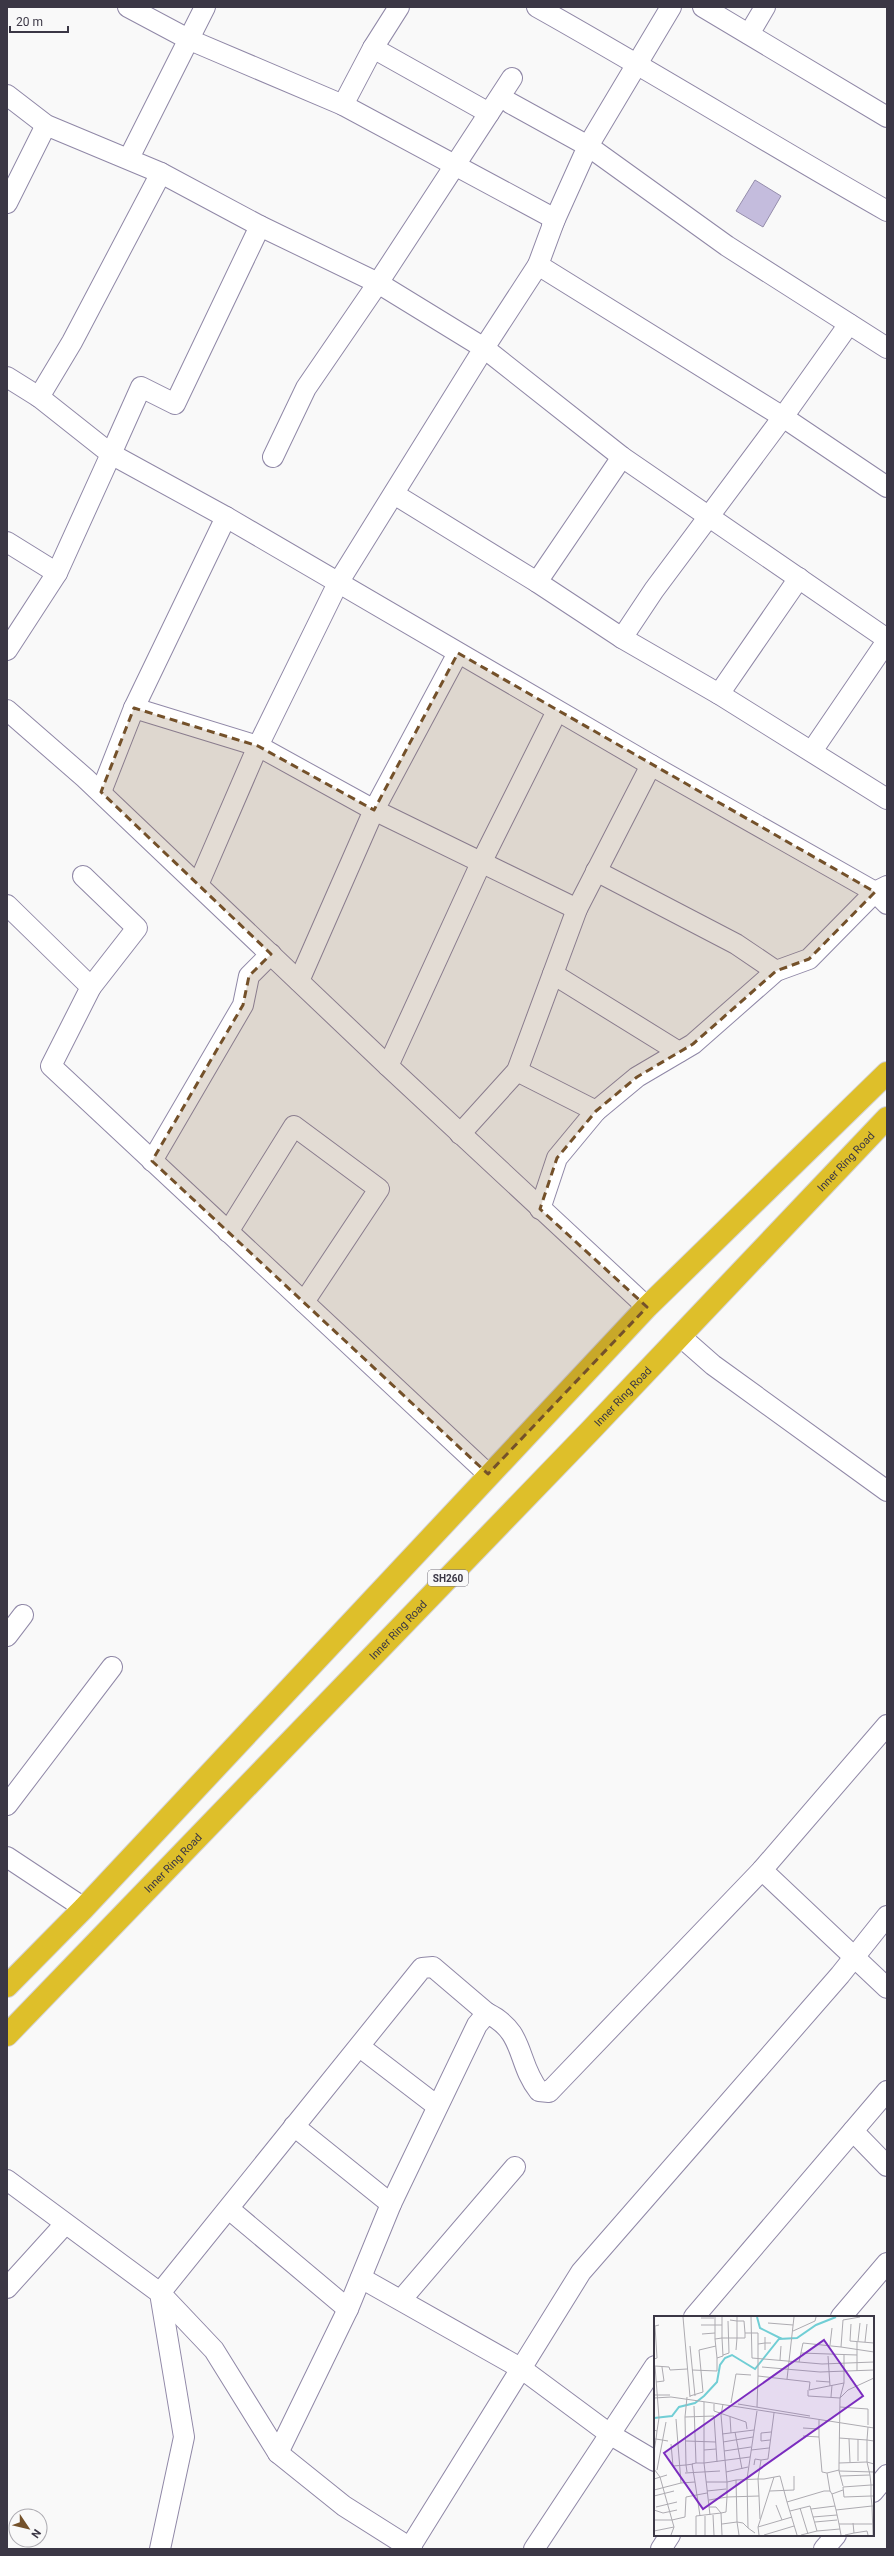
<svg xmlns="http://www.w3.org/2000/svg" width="894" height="2556" viewBox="0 0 894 2556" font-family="Roboto,sans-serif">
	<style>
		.building { fill: #c4bcdd; stroke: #958dac }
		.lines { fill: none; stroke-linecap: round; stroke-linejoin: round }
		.minor-casing { stroke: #9088a7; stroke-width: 22 }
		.highway-casing { stroke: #d4d3d6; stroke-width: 24 }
		.minor { stroke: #fff; stroke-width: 20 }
		.highway { stroke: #debf2a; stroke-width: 22 }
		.marked { fill: #74512a; fill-opacity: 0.2; stroke: #74512a; stroke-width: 3; stroke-dasharray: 8 5; stroke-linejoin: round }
		.labels { text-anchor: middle; stroke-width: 3; stroke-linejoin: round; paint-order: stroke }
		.shield { fill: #f9f9f9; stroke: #74717b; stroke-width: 1 }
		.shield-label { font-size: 10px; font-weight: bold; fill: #3b3745 }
		.street-label { font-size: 11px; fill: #3b3745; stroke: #f9f9f9 }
		.inset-river { fill: none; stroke: #71ced5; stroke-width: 2 }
		.inset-road { fill: none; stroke: #adabb1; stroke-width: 1 }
		.view { fill: #7b2cbf; fill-opacity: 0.15; stroke: #7b2cbf; stroke-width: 2 }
		.inset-edge { fill: none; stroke: #3b3745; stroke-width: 2 }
	</style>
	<rect width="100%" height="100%" fill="#f9f9f9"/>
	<!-- building -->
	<path class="building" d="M755,180L781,196L763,227L736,211Z"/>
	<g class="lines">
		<!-- minor casing -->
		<g class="minor-casing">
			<g id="minor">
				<path d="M128,7L190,40L343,105"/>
				<path d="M399,7L373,48L343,105L555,219L538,265L783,417L887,487"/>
				<path d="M537,7C655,73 769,144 887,211"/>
				<path d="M671,7L588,146L727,246L887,348"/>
				<path d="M703,7L887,117"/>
				<path d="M749,34L765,7"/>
				<path d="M373,48L489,113"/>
				<path d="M7,95L46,125L161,173L260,226L378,283L484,348L338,583L258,746L198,885"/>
				<path d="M510,103L588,146L552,226"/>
				<path d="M129,158L205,7"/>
				<path d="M7,203L46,125"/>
				<path d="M260,226L175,404L141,387L111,454L226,517L651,765L875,892L887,904"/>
				<path d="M538,265L484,348L622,457L887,639"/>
				<path d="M7,377L39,397L111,454L57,573L7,650"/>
				<path d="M39,397L72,342L161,173"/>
				<path d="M273,457L306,388L378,283L512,78"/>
				<path d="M394,494L537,582L622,638L719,694L887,799"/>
				<path d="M7,542L57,573"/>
				<path d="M537,582L622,457"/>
				<path d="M622,638L654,590L783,417L849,324"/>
				<path d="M719,694L799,578"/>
				<path d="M134,708L258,746L374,810L577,909"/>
				<path d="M7,710L85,778L388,1066L647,1307"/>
				<path d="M812,751L887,641"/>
				<path d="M101,792L134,708L226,517"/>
				<path d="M596,871L736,944L776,971"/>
				<path d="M83,876L137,928L91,987"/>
				<path d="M7,905L91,987L51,1066L488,1474"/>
				<path d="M553,974L679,1052"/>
				<path d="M299,981L374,810L458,653"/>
				<path d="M388,1066L481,863L557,711"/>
				<path d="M517,1071L596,1111L637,1077L693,1044L776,971L809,959L875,892L887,886"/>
				<path d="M460,1134L517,1071L577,909L651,765"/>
				<path d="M152,1161L243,1005L249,976L271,954"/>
				<path d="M540,1209L557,1158L596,1111"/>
				<path d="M228,1232L294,1126L379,1189L304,1302"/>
				<path d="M680,1336L713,1365L887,1491"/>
				<path d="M7,1636L23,1615"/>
				<path d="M7,1805L112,1667"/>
				<path d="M7,1857L84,1908"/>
				<path d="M762,1870L887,1988"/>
				<path d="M360,2047L437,2106"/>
				<path d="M294,2126L391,2204"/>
				<path d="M853,2131L887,2166"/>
				<path d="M7,2180L160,2293L184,2437L160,2549"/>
				<path d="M229,2209L348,2309"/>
				<path d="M361,2278L522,2369L611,2435L655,2461"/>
				<path d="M7,2288L65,2224"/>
				<path d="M401,2300L515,2167"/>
				<path d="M694,2317L887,2091"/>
				<path d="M841,2317L887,2263"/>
				<path d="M278,2453L348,2309L391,2204L477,2025L487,2013C526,2032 516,2062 539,2091L549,2092L762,1870L887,1725"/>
				<path d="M873,2492L887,2475"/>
				<path d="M409,2549L581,2272L840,1975L887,1916"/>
				<path d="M412,2549L344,2506L278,2453L214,2350L160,2293L422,1968L433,1967L487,2013"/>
				<path d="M534,2549L655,2366"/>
				<path d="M661,2549L670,2535"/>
				<path d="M824,2549L836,2535"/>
			</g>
		</g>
		<!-- highway casing -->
		<g class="highway-casing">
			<g id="highway">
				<path d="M7,1986L84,1908L647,1307L887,1073"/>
				<path id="s1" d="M7,2035L590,1431L887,1118"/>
			</g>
		</g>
		<!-- minor -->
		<use href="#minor" class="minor"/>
		<!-- highway -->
		<use href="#highway" class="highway"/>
	</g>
	<!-- marked area -->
	<path class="marked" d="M458,653L875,892L809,959L776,971L693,1044L637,1077L596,1111L557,1158L540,1209L647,1307L488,1474L152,1161L243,1005L249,976L271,954L101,792L134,708L258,746L374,810Z"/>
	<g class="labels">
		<!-- shield labels -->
		<rect class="shield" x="428" y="1570" width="40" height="16" rx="3"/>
		<g class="shield-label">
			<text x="448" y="1582">SH260</text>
		</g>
		<!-- street labels -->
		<g class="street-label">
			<text dy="4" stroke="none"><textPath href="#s1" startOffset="1211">Inner Ring Road</textPath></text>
			<text dy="4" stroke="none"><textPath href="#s1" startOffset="887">Inner Ring Road</textPath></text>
			<text dy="4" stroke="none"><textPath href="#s1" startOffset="563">Inner Ring Road</textPath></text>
			<text dy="4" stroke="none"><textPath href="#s1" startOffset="239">Inner Ring Road</textPath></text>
		</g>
	</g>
	<!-- overview -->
	<g transform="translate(654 2316)">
		<rect width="220" height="220" fill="#f9f9f9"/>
		<path class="inset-river" d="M103,1L106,12L128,23M0,102L18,100L25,91L41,87L50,80L63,66L66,49L71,42L78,39L101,53L125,23L143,22L162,9L182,1"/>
		<path class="inset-road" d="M29,1L36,81M61,1V23M83,1V5H90L91,17H104V60M97,1L98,42L168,48L220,46M47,2H60M76,4L83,5V22H91V17M114,7L139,9M197,8L196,25L220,27M47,9H68M139,15L161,5L162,1M48,18L61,17M204,25L206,7M203,26V55M211,26L213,8M104,28L111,27V21M176,29L178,12M36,30L41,80M187,31L220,36M111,34V27H117M147,37L203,39M69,39L75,37L74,5M174,40L176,70M63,42L61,23L68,22V1M0,43L3,42L1,10L5,9M126,44L127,30M145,46L149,27L187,31L189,4L206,1M1,50L5,102L3,115M1,50L15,51L16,54L33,53M108,51L166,56L220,54M38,54L63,55V42L69,40L68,22H83L82,34M133,63L140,1M162,65L176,66M2,66L10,65L8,51M154,74V80L186,82L190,67V39M0,79H16M36,80L49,76L45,34L62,30M33,81L31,101L60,100L63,146M177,81L178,69M0,82L17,81L59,87L220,112M77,87L82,58L97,59M60,88V95L92,106L93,113M84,88L156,100M103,91L104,60L156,66L155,74L190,67M186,91L214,93V109M120,97L114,143L107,144L104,163L105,180L73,181V166L82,164L104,163H110L126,160L133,186M76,101L77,117M22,103L27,167L41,166L38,148L42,147L40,90M149,112L165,113M0,114L3,115L2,123L14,125M81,116L88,153M68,118L100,114M149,120L165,121V104M165,121L168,156L173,157M185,122L213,124L214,111M0,123H2L0,135M195,123L196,146M204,123V145M116,124L107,125V117L117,116M32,125L62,126M69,126L99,121M17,128L19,150L32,149L31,101M50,134L62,133M97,134L115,132M70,135L97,131M42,147H50V86M185,147L186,82L194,74L220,62M220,148L213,146L216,159L217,169V180L190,181L189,171L217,169H220M100,149L101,143L107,144M0,153L6,161L18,204L31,201L32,181L53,177M3,154L12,106M185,155V147L213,146V124L220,125M33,156L32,149L39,148M72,156L94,151M31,157L66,155M187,160L216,159M0,163L13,159M82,164L83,206L89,207L94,212M41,166L46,200M52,166H73L67,99L69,88M189,170L185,155L220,156M0,174L27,167M53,175L72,173M116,175L140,174V160M176,175L173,157L185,154M0,180L20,175M105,180L106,203M55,184L73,181L72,196L67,197L62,191H55M122,189L128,204M2,191L23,186M146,192L154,218M157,193L181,190M0,194L9,197L23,194M182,194L178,178L189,174M136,195L156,190L163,215L147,219M56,199L50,147L96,141M59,199L60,219M51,200V219M159,201L183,199M0,204H18L20,211L17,219M161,206L183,204M68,208L83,206L85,219M185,208L182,194L218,190L217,180H220M104,211L120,161M0,215L20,211M163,215L186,213M101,217L94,212L93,163L103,95M200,217L213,215L214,219M42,219V200L67,197L68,219M105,219L104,211L138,201M110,219L140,210M143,219L133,186L170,175H176L178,178M187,219L185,208H220M191,219L200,217L199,207M219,219L218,190H220"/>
		<path class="view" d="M170,24L209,80L49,193L10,137Z"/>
		<rect width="220" height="220" class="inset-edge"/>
	</g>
	<!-- border -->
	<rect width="894" height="2556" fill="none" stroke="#3b3745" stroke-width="16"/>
	<!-- north arrow -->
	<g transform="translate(28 2528) rotate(125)"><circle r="19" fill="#f9f9f9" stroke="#adabb1"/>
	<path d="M0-3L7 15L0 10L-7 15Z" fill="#74512a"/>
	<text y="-6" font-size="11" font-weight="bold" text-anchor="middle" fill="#3b3745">N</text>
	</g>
	<!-- scale -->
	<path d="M10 26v6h58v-6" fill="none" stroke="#3b3745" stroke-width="2"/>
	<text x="16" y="26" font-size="12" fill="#3b3745" stroke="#f9f9f9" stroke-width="3" paint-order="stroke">20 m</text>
</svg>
